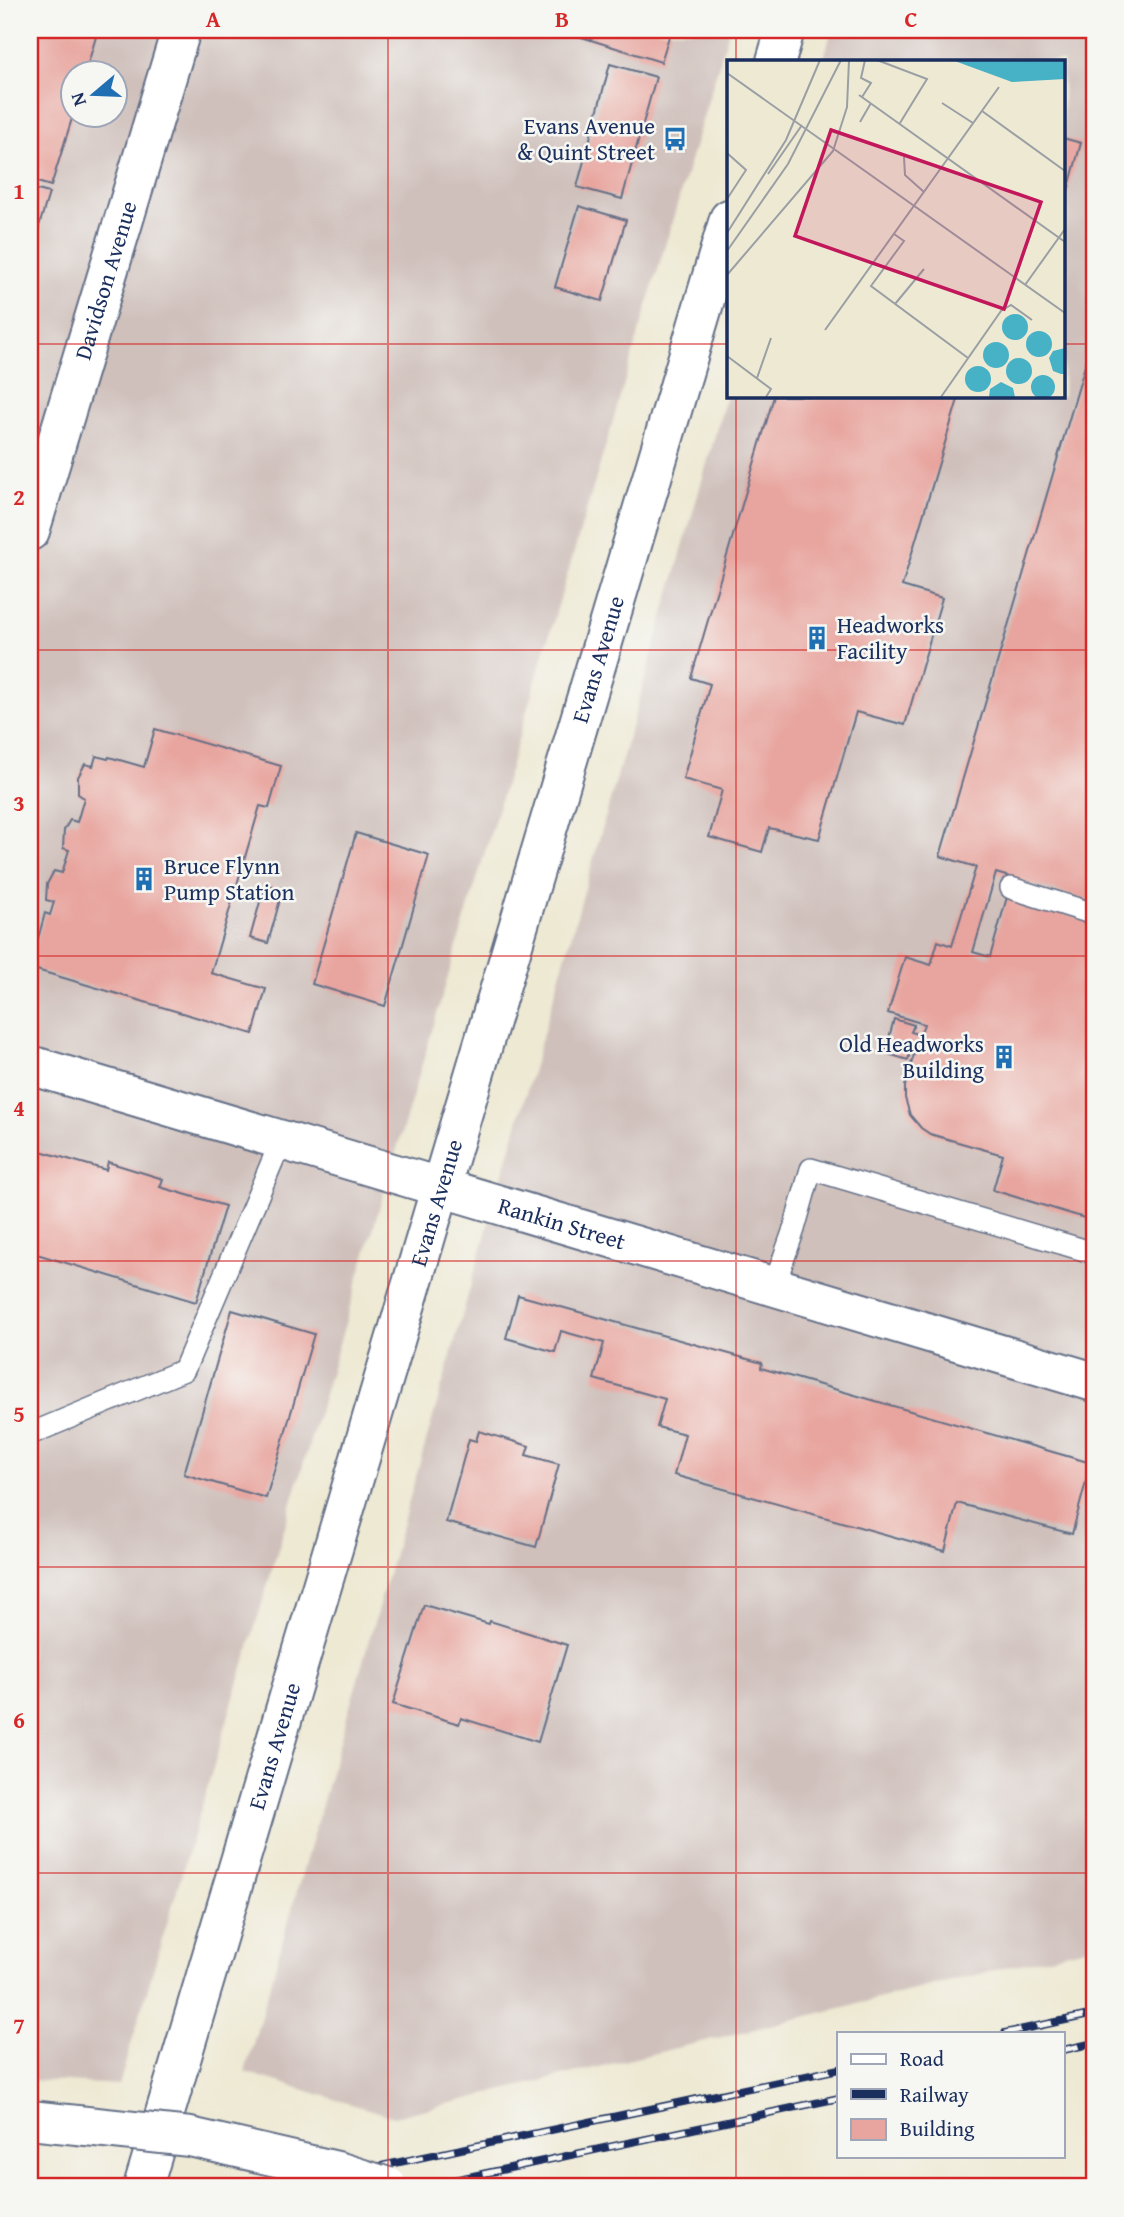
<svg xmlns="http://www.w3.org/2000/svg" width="1124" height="2217" viewBox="0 0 1124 2217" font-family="'Gentium Book Plus',serif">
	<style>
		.industrial { fill: #cfc0bb; fill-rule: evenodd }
		.building { fill: #e8a49e }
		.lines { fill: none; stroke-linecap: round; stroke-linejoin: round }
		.lane-casing { stroke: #657087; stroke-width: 24 }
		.street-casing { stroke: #657087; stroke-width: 42 }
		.primary-casing { stroke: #657087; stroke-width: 42 }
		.lane { stroke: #fff; stroke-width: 21 }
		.street { stroke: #fff; stroke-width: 38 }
		.primary { stroke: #fff; stroke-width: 38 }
		.rail-casing { stroke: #1b2f5e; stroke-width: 8 }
		.rail { stroke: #f6f6f2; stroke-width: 5; stroke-dasharray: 16; stroke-linecap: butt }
		.highway-bridge-casing { stroke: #657087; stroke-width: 42; stroke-linecap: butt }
		.highway-bridge { stroke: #fff; stroke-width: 38 }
		.grid { fill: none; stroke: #d62828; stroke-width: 2; stroke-opacity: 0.55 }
		.labels { text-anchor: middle; stroke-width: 5; stroke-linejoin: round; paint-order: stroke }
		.poi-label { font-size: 23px; fill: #1b2f5e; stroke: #f6f6f2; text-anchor: end }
		.street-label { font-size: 23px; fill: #1b2f5e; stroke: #f6f6f2 }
		.inset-road { fill: none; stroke: #9a9fa4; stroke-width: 2 }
		.view { fill: #c2185b; fill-opacity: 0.15; stroke: #c2185b; stroke-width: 3.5 }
		.inset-edge { fill: none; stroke: #1b2f5e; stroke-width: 3.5 }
		.neatline { fill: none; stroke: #d62828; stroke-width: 2.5 }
		.grid-label { font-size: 23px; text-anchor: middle; font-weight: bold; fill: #d62828 }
	</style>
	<rect width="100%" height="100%" fill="#f6f6f2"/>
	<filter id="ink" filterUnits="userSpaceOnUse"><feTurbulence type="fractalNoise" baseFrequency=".0143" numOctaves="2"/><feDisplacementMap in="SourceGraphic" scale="14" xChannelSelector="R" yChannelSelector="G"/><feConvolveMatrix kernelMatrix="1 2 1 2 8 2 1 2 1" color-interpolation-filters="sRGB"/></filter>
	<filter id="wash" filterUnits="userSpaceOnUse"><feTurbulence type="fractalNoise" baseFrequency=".00686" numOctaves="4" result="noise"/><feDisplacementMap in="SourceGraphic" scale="28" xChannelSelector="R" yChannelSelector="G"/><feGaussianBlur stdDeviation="1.57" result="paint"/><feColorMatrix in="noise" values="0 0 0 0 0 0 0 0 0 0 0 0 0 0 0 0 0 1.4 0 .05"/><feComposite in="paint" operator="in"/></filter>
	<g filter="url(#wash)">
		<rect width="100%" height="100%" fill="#eee9d3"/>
		<!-- industrial -->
		<g class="industrial">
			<path d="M30,30H729L119,2085L30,2080ZM74,74H116V116H74Z"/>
			<path d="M832,30H1094V1946L394,2117L245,2072L728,390L729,396H1063V61H823Z"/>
		</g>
		<g id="blocks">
			<!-- building -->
			<g class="building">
				<path d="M30,30H98L85,74H74V112L51,186L30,180Z"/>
				<path d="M559,30H671L661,62Z"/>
				<path d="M610,64L656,77L622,199L577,187Z"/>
				<path d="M1063,138L1081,143L1064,205H1063Z"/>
				<path d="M30,188L49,193L30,256Z"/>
				<path d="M579,206L626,220L602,301L555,287Z"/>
				<path d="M1094,335V902L996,873L973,952L990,957L1007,897L1094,923V1221L993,1190L1003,1155L930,1134L921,1128L910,1115L905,1098V1086L914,1054L910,1053L908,1060L885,1053L894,1019L914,1025L911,1032L920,1035L924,1024L888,1013L905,957L931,965L938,941L952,946L976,867L940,856Z"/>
				<path d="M774,396H959L902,586L942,598L905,725L856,712L819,839L769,828L762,852L709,837L722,790L683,779L710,684L691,678Z"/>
				<path d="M155,729L281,766L269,808L260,806L211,973L266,989L253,1034L30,968L45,913L50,915L54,902L46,900L47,884L54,871L62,873L69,850L63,848L64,830L70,820L77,822L84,798L78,794V777L85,764L93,766L96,756L108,759L109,757L144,767Z"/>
				<path d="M356,833L429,855L385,1006L312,984Z"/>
				<path d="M265,884L283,889L268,943L250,938Z"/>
				<path d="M30,1148L106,1170L108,1162L163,1179L160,1187L225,1206L196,1302L30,1252Z"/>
				<path d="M518,1295L762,1363L761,1368L1091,1463L1072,1534L957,1503L945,1551L674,1475L685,1434L657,1427L665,1399L594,1379L604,1343L561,1331L555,1352L506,1338Z"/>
				<path d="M232,1310L314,1334L266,1498L184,1474Z"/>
				<path d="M479,1431L529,1446L526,1455L559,1464L536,1547L446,1522L469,1439L476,1441Z"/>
				<path d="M424,1605L489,1624L490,1621L567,1645L538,1742L461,1718L459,1724L393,1704Z"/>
			</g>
		</g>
	</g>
	<g filter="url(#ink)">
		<use href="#blocks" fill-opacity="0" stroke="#657087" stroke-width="2"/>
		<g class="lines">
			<!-- lane casing -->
			<g class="lane-casing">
				<g id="lane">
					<path d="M1011,888L1094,914"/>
					<path d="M774,1286L794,1229L811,1169L1094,1253"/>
					<path d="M30,1434L184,1370L281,1141"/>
				</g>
			</g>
			<!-- street casing -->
			<g class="street-casing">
				<g id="street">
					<path id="s1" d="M30,531L181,30"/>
					<path id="s2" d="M30,1065L1094,1382"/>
				</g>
			</g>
			<!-- primary casing -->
			<g class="primary-casing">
				<g id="primary">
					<path d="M776,61L785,30"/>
					<path id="s3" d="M143,2187L729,219"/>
				</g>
			</g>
			<!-- lane -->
			<use href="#lane" class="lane"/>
			<!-- street -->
			<use href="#street" class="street"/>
			<!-- primary -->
			<use href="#primary" class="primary"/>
			<!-- rail casing -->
			<g class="rail-casing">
				<g id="rail">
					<path d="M1005,2033L1094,2014"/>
					<path d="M1063,2050L1094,2043"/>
					<path d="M282,2187L839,2069"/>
					<path d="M421,2187L839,2098"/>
				</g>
			</g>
			<!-- rail -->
			<use href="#rail" class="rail"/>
			<!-- highway-bridge casing -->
			<g class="highway-bridge-casing">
				<path id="highway-bridge" d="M30,2120L190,2137L337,2171L388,2187"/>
			</g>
			<!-- highway-bridge -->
			<use href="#highway-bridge" class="highway-bridge"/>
		</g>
	</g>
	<!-- grid -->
	<path class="grid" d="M388,30V2187M736,30V61M30,344H729M1063,344H1094M736,396V2187M30,650H1094M30,956H1094M30,1261H1094M30,1567H1094M30,1873H1094"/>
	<!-- icons -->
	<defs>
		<g id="bus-bare" transform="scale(1.89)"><path d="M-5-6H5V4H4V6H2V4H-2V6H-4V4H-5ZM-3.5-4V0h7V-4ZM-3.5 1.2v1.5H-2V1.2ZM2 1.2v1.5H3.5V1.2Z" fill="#1f6fb2" stroke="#f6f6f2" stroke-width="2.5" paint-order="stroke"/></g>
		<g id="building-bare" transform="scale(1.89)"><path d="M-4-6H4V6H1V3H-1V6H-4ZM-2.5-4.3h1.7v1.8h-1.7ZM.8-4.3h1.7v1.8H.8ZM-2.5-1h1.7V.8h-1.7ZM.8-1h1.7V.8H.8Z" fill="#1f6fb2" stroke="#f6f6f2" stroke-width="2.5" paint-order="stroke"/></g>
	</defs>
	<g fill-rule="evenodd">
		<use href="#bus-bare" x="675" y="139"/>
		<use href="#building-bare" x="817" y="638"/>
		<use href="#building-bare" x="144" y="879"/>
		<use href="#building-bare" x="1004" y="1057"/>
	</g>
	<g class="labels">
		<!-- poi labels -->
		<g class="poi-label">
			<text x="655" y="134">Evans Avenue<tspan x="655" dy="26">&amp; Quint Street</tspan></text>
			<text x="837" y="633" text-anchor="start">Headworks<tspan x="837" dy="26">Facility</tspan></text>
			<text x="164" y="874" text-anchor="start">Bruce Flynn<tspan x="164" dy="26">Pump Station</tspan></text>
			<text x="984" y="1052">Old Headworks<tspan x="984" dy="26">Building</tspan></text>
		</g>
		<!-- street labels -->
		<g class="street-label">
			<text dy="8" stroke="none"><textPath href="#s1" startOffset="262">Davidson Avenue</textPath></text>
			<text dy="8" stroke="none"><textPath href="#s3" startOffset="1594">Evans Avenue</textPath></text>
			<text dy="8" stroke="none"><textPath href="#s3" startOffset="1027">Evans Avenue</textPath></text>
			<text dy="8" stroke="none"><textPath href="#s2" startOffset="555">Rankin Street</textPath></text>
			<text dy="8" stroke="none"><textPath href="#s3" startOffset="460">Evans Avenue</textPath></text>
		</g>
	</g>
	<!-- overview -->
	<g transform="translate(727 60)">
		<rect width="338" height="338" fill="#eee9d3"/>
		<path d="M338,0V19L285,22L225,0ZM275 267a13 13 0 1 1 26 0a13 13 0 1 1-26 0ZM299 284a13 13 0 1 1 26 0a13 13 0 1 1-26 0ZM256 295a13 13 0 1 1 26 0a13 13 0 1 1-26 0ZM338,288V314H334L326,311L322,298L326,291ZM279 311a13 13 0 1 1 26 0a13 13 0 1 1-26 0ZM238 319a13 13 0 1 1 26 0a13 13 0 1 1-26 0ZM304 327a12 12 0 1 1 24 0a12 12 0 1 1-24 0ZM274,322L286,328L288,337H262L263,329Z" fill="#47b1c6"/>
		<path class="inset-road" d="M150,0L200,19L173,63M0,13L338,253M132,35L338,182M135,37L144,23L134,18L138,0M215,43L246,63M255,51L338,111M133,62L144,43M0,93L19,110L0,139M177,97L178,115L197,132M41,114L75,65M0,173L59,80L93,0M167,174L177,181L144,226L241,298M0,191L61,104L114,0M0,215L106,91L120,47L122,0M298,225L338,169M168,244L197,209M98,270L272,27M0,296L44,329L39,337M30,318L44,278M214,337L274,251L284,245L305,260"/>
		<path class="view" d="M104,70L314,142L277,249L68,176Z"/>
		<rect width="338" height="338" class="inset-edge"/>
	</g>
	<!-- margin -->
	<rect width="1124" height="2217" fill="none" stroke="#f6f6f2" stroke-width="77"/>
	<!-- legend -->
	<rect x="837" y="2032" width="228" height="126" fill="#f6f6f2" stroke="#9ea6b7" stroke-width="2"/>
	<rect x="851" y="2054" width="35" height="10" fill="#ffffff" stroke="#9ea6b7" stroke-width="2"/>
	<text x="900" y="2066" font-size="21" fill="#1b2f5e">Road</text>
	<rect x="851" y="2089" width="35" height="10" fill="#1b2f5e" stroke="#9ea6b7" stroke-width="2"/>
	<text x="900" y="2102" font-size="21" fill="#1b2f5e">Railway</text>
	<rect x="851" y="2119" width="35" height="21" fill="#e8a49e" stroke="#9ea6b7" stroke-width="2"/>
	<text x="900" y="2136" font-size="21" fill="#1b2f5e">Building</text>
	<!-- north arrow -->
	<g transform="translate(94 94) rotate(251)"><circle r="33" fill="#f6f6f2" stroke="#9ea6b7" stroke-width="2"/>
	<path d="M0-5L12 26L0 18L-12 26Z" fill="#1f6fb2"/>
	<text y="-10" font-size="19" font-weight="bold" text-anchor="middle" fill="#1b2f5e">N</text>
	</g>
	<rect x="38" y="38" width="1048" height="2140" class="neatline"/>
	<g class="grid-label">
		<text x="213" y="27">A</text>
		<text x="562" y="27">B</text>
		<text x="911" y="27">C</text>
		<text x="19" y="199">1</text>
		<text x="19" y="505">2</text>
		<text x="19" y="811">3</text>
		<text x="19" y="1116">4</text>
		<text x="19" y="1422">5</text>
		<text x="19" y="1728">6</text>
		<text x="19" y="2034">7</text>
	</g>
</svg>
